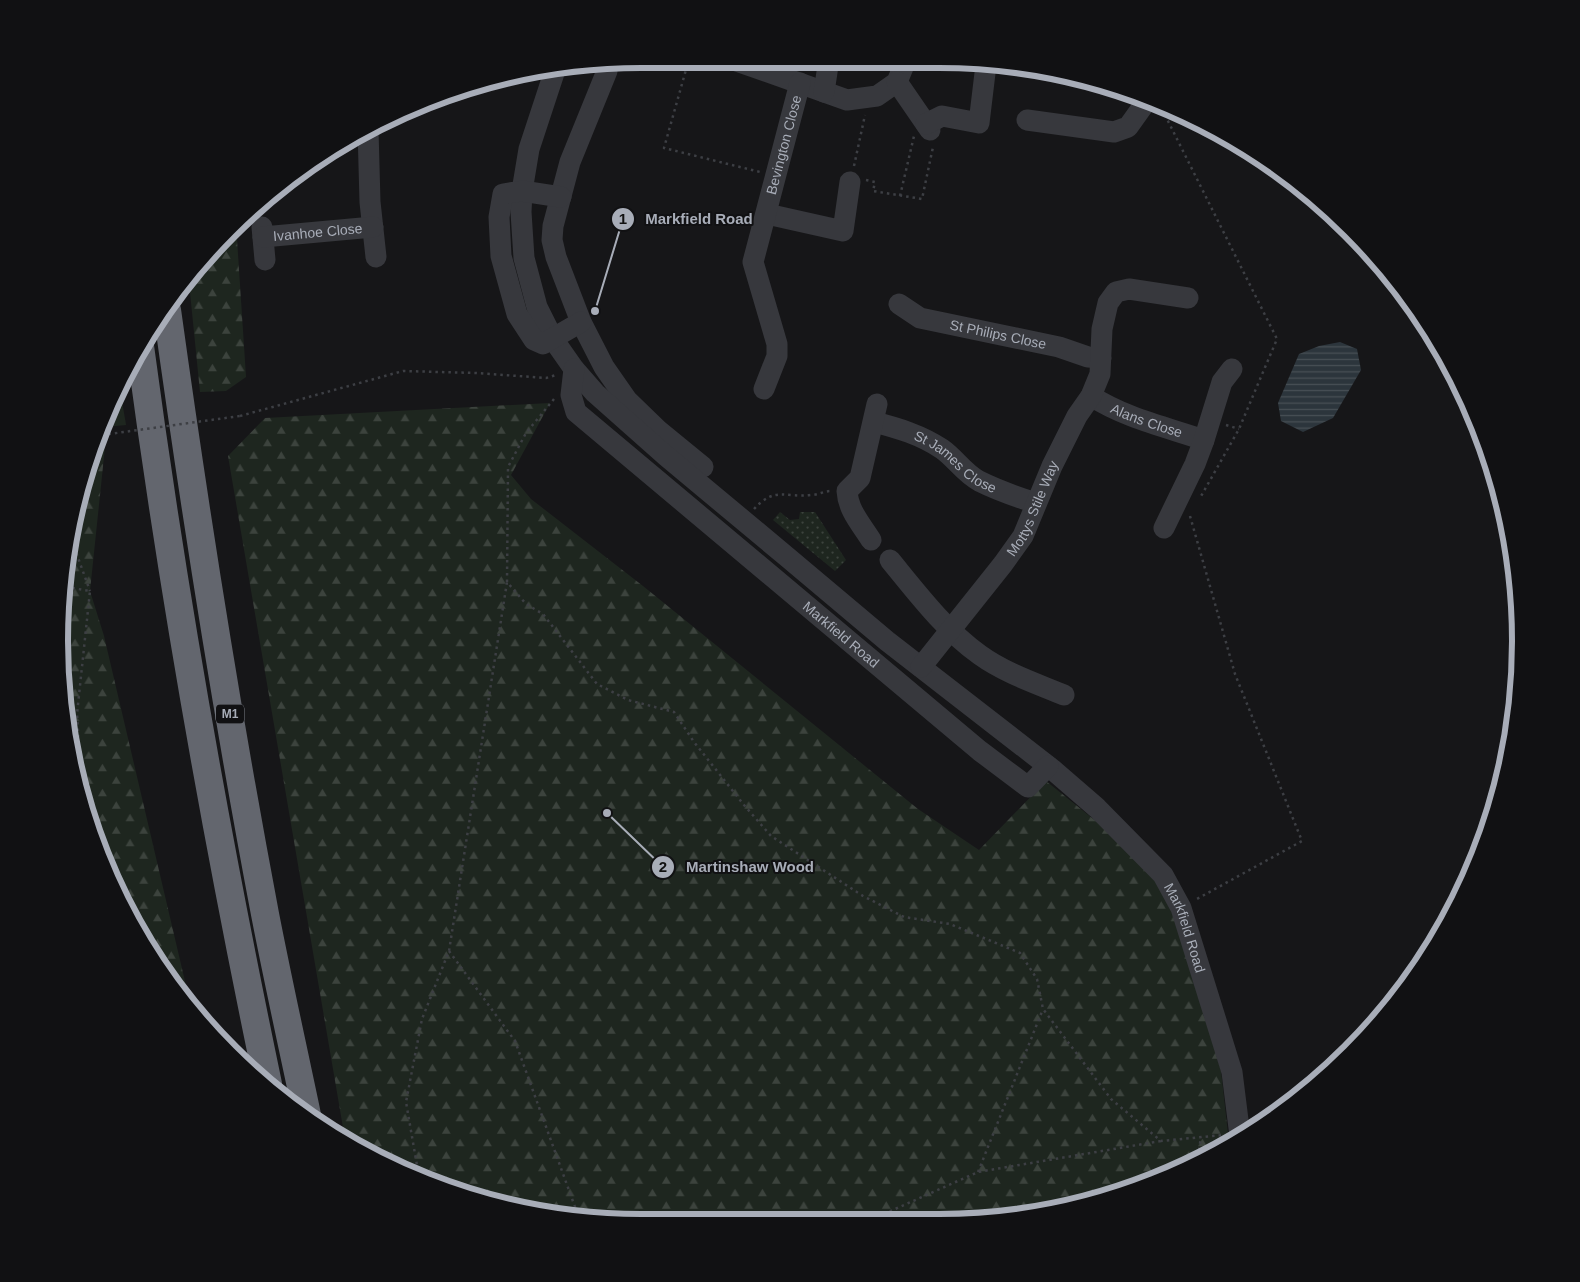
<svg xmlns="http://www.w3.org/2000/svg" width="1580" height="1282" viewBox="0 0 1580 1282" font-family="Arial,sans-serif">
	<style>
		.forest { fill: url(#forest-firs) }
		.park { fill: url(#park-dots) }
		.water { fill: url(#water-rules) }
		.lines { fill: none; stroke-linecap: round; stroke-linejoin: round }
		.path { stroke: #3d3f44; stroke-width: 2.5; stroke-dasharray: 2.5 4; stroke-linecap: butt }
		.minor { stroke: #37383d; stroke-width: 21 }
		.highway { stroke: #63666e; stroke-width: 28 }
		.path-bridge { stroke: #3d3f44; stroke-width: 2.5; stroke-dasharray: 2.5 4; stroke-linecap: butt }
		.labels { text-anchor: middle; stroke-width: 4; stroke-linejoin: round; paint-order: stroke }
		.shield { fill: #111113; stroke: #7b7e86; stroke-width: 1 }
		.shield-label { font-size: 12px; font-weight: bold; fill: #a8adb8 }
		.street-label { font-size: 14px; fill: #a8adb8; stroke: #111113 }
		.rim { fill: none; stroke: #a8adb8; stroke-width: 6 }
		.leader { fill: none; stroke: #a8adb8; stroke-width: 2 }
		.callout-dot { fill: #a8adb8; stroke: #111113; stroke-width: 2 }
		.mark-label { font-size: 15px; text-anchor: middle; font-weight: bold; fill: #111 }
		.callout-label { font-size: 15px; text-anchor: middle; font-weight: bold; fill: #a8adb8; stroke: #111113; stroke-width: 4; stroke-linejoin: round; paint-order: stroke }
	</style>
	<defs>
		<pattern id="forest-firs" width="22" height="20" patternUnits="userSpaceOnUse" patternTransform="scale(1.25)"><rect width="22" height="20" fill="#1e261f"/><path d="M5 1l3.5 6h-7zM16 11l3.5 6h-7z" fill="#3c433d"/></pattern>
		<pattern id="park-dots" width="8" height="8" patternUnits="userSpaceOnUse" patternTransform="scale(1.25)"><rect width="8" height="8" fill="#1e261f"/><path d="M2 2h.1M6 6h.1" fill="none" stroke="#3c433d" stroke-width="1.8" stroke-linecap="round"/></pattern>
		<pattern id="water-rules" width="6" height="5" patternUnits="userSpaceOnUse" patternTransform="scale(1.25)"><rect width="6" height="5" fill="#2c353c"/><path d="M0 2.5h6" fill="none" stroke="#485056"/></pattern>
	</defs>
	<rect width="100%" height="100%" fill="#161618"/>
	<!-- forest -->
	<g class="forest">
		<path d="M236,224L246,377L226,391L200,392L189,282L229,229Z"/>
		<path d="M120,390L126,425L105,427Z"/>
		<path d="M550,403L511,475L531,499L643,586L918,809L979,850L1046,781L1163,875L1221,1071L1229,1143L1197,1163L1089,1203L977,1222H603L491,1203L384,1163L345,1139L228,456L265,418Z"/>
		<path d="M105,447L90,591L104,636L191,1007L179,996L119,899L79,791L59,641L79,490L96,448Z"/>
	</g>
	<!-- park -->
	<path class="park" d="M780,512L790,520L799,519L800,512H815L846,560L835,571L773,520Z"/>
	<!-- water -->
	<path class="water" d="M1340,342L1357,349L1361,370L1333,418L1303,432L1281,421L1278,403L1299,354L1319,346Z"/>
	<g class="lines">
		<!-- path -->
		<g class="path">
			<path d="M689,59L664,148L760,172"/>
			<path d="M1162,109L1277,339L1239,429L1200,498"/>
			<path d="M854,166L865,115"/>
			<path d="M866,180L875,182L873,191L922,199L933,147"/>
			<path d="M900,196L914,136"/>
			<path d="M554,399L526,433L508,467L507,582L526,604L543,614L597,684L628,700L674,712L694,742L744,805L771,836L863,896L904,917L950,924L1020,953L1037,979L1043,1009L1111,1099L1161,1141L1223,1135"/>
			<path d="M240,416L403,371L476,373L546,378L556,375"/>
			<path d="M1226,425L1239,429"/>
			<path d="M754,509C775,486 785,498 811,495C818,495 824,491 831,491"/>
			<path d="M1190,516L1235,674L1302,841L1195,900"/>
			<path d="M72,541L90,591"/>
			<path d="M66,587L90,591L77,714L82,799"/>
			<path d="M72,741L76,718"/>
			<path d="M449,951L515,1041L579,1218"/>
			<path d="M1197,1163L1201,1137"/>
			<path d="M978,1172L1043,1009"/>
			<path d="M419,1177L406,1102L422,1019L449,951L507,582"/>
			<path d="M866,1222L978,1172L1161,1141"/>
		</g>
		<!-- minor -->
		<g class="minor">
			<path d="M731,59L847,100L877,96L897,82L906,60"/>
			<path d="M608,63L607,71L570,162L553,226L552,240L556,257L581,322L604,367L627,400L659,431L703,467"/>
			<path id="s1" d="M555,70L529,149L522,191L521,212L524,258L537,307L553,339L574,369L595,393L666,456L786,556L887,641L1052,769L1097,808L1163,875L1181,908L1232,1072L1240,1136"/>
			<path d="M897,82L930,130"/>
			<path d="M824,92L829,59"/>
			<path d="M1027,120L1114,132L1128,127L1148,99"/>
			<path d="M1203,123L1209,127"/>
			<path d="M926,124L942,116L979,123L985,73"/>
			<path d="M368,129L370,202L376,257"/>
			<path d="M561,197L522,191L503,194L499,217L501,256L517,314L534,340L543,344L581,322"/>
			<path d="M767,214L843,231L850,182"/>
			<path d="M262,227L265,260"/>
			<path id="s2" d="M263,237L373,227"/>
			<path id="s3" d="M899,304L920,318L1059,347L1088,357L1101,358"/>
			<path id="s4" d="M574,369L571,395L576,412L980,751L1028,787L1048,766"/>
			<path id="s5" d="M764,389L777,356V344L753,262L800,83"/>
			<path id="s6" d="M1091,396C1125,418 1166,427 1204,440"/>
			<path id="s7" d="M874,422C898,428 921,435 942,449C955,458 964,473 979,481C997,490 1017,497 1036,503"/>
			<path d="M1164,528L1195,464L1204,440L1222,382L1232,369"/>
			<path d="M871,540C861,524 848,510 847,491L860,478L877,404"/>
			<path d="M890,560C917,593 945,630 980,655C1005,673 1035,683 1064,695"/>
			<path id="s8" d="M921,667L1003,564L1023,536L1052,466L1077,416L1091,396L1100,374L1102,329L1108,303L1116,292L1129,289L1188,298"/>
		</g>
		<!-- highway -->
		<g class="highway">
			<path d="M167,310C195,512 227,714 265,914C278,981 293,1048 307,1115"/>
			<path d="M140,346C173,594 217,840 268,1084"/>
		</g>
		<!-- path-bridge -->
		<path class="path-bridge" d="M102,435L240,416"/>
	</g>
	<g class="labels">
		<!-- shield labels -->
		<rect class="shield" x="216" y="704.5" width="28" height="19" rx="4"/>
		<g class="shield-label">
			<text x="230" y="718">M1</text>
		</g>
		<!-- street labels -->
		<g class="street-label">
			<text dy="5" stroke="none"><textPath href="#s5" startOffset="254">Bevington Close</textPath></text>
			<text dy="5" stroke="none"><textPath href="#s2" startOffset="55">Ivanhoe Close</textPath></text>
			<text dy="5" stroke="none"><textPath href="#s3" startOffset="105">St Philips Close</textPath></text>
			<text dy="5" stroke="none"><textPath href="#s6" startOffset="61">Alans Close</textPath></text>
			<text dy="5" stroke="none"><textPath href="#s7" startOffset="92">St James Close</textPath></text>
			<text dy="5" stroke="none"><textPath href="#s8" startOffset="195">Mottys Stile Way</textPath></text>
			<text dy="5" stroke="none"><textPath href="#s4" startOffset="390">Markfield Road</textPath></text>
			<text dy="5" stroke="none"><textPath href="#s1" startOffset="1151">Markfield Road</textPath></text>
		</g>
	</g>
	<!-- crop -->
	<path d="M0 0H1580V1282H0ZM641 68H939A573 573 0 0 1 1512 641V641A573 573 0 0 1 939 1214H641A573 573 0 0 1 68 641V641A573 573 0 0 1 641 68Z" fill="#111113" fill-rule="evenodd"/>
	<path class="rim" d="M641 68H939A573 573 0 0 1 1512 641V641A573 573 0 0 1 939 1214H641A573 573 0 0 1 68 641V641A573 573 0 0 1 641 68Z"/>
	<!-- callouts -->
	<path class="leader" d="M595 311L623 219M607 813L663 867"/>
	<g class="callout-dot">
		<circle cx="595" cy="311" r="5"/>
		<circle cx="607" cy="813" r="5"/>
		<circle cx="623" cy="219" r="12"/>
		<circle cx="663" cy="867" r="12"/>
	</g>
	<g class="mark-label">
		<text x="623" y="224">1</text>
		<text x="663" y="872">2</text>
	</g>
	<g class="callout-label">
		<text x="699" y="224">Markfield Road</text>
		<text x="750" y="872">Martinshaw Wood</text>
	</g>
</svg>
